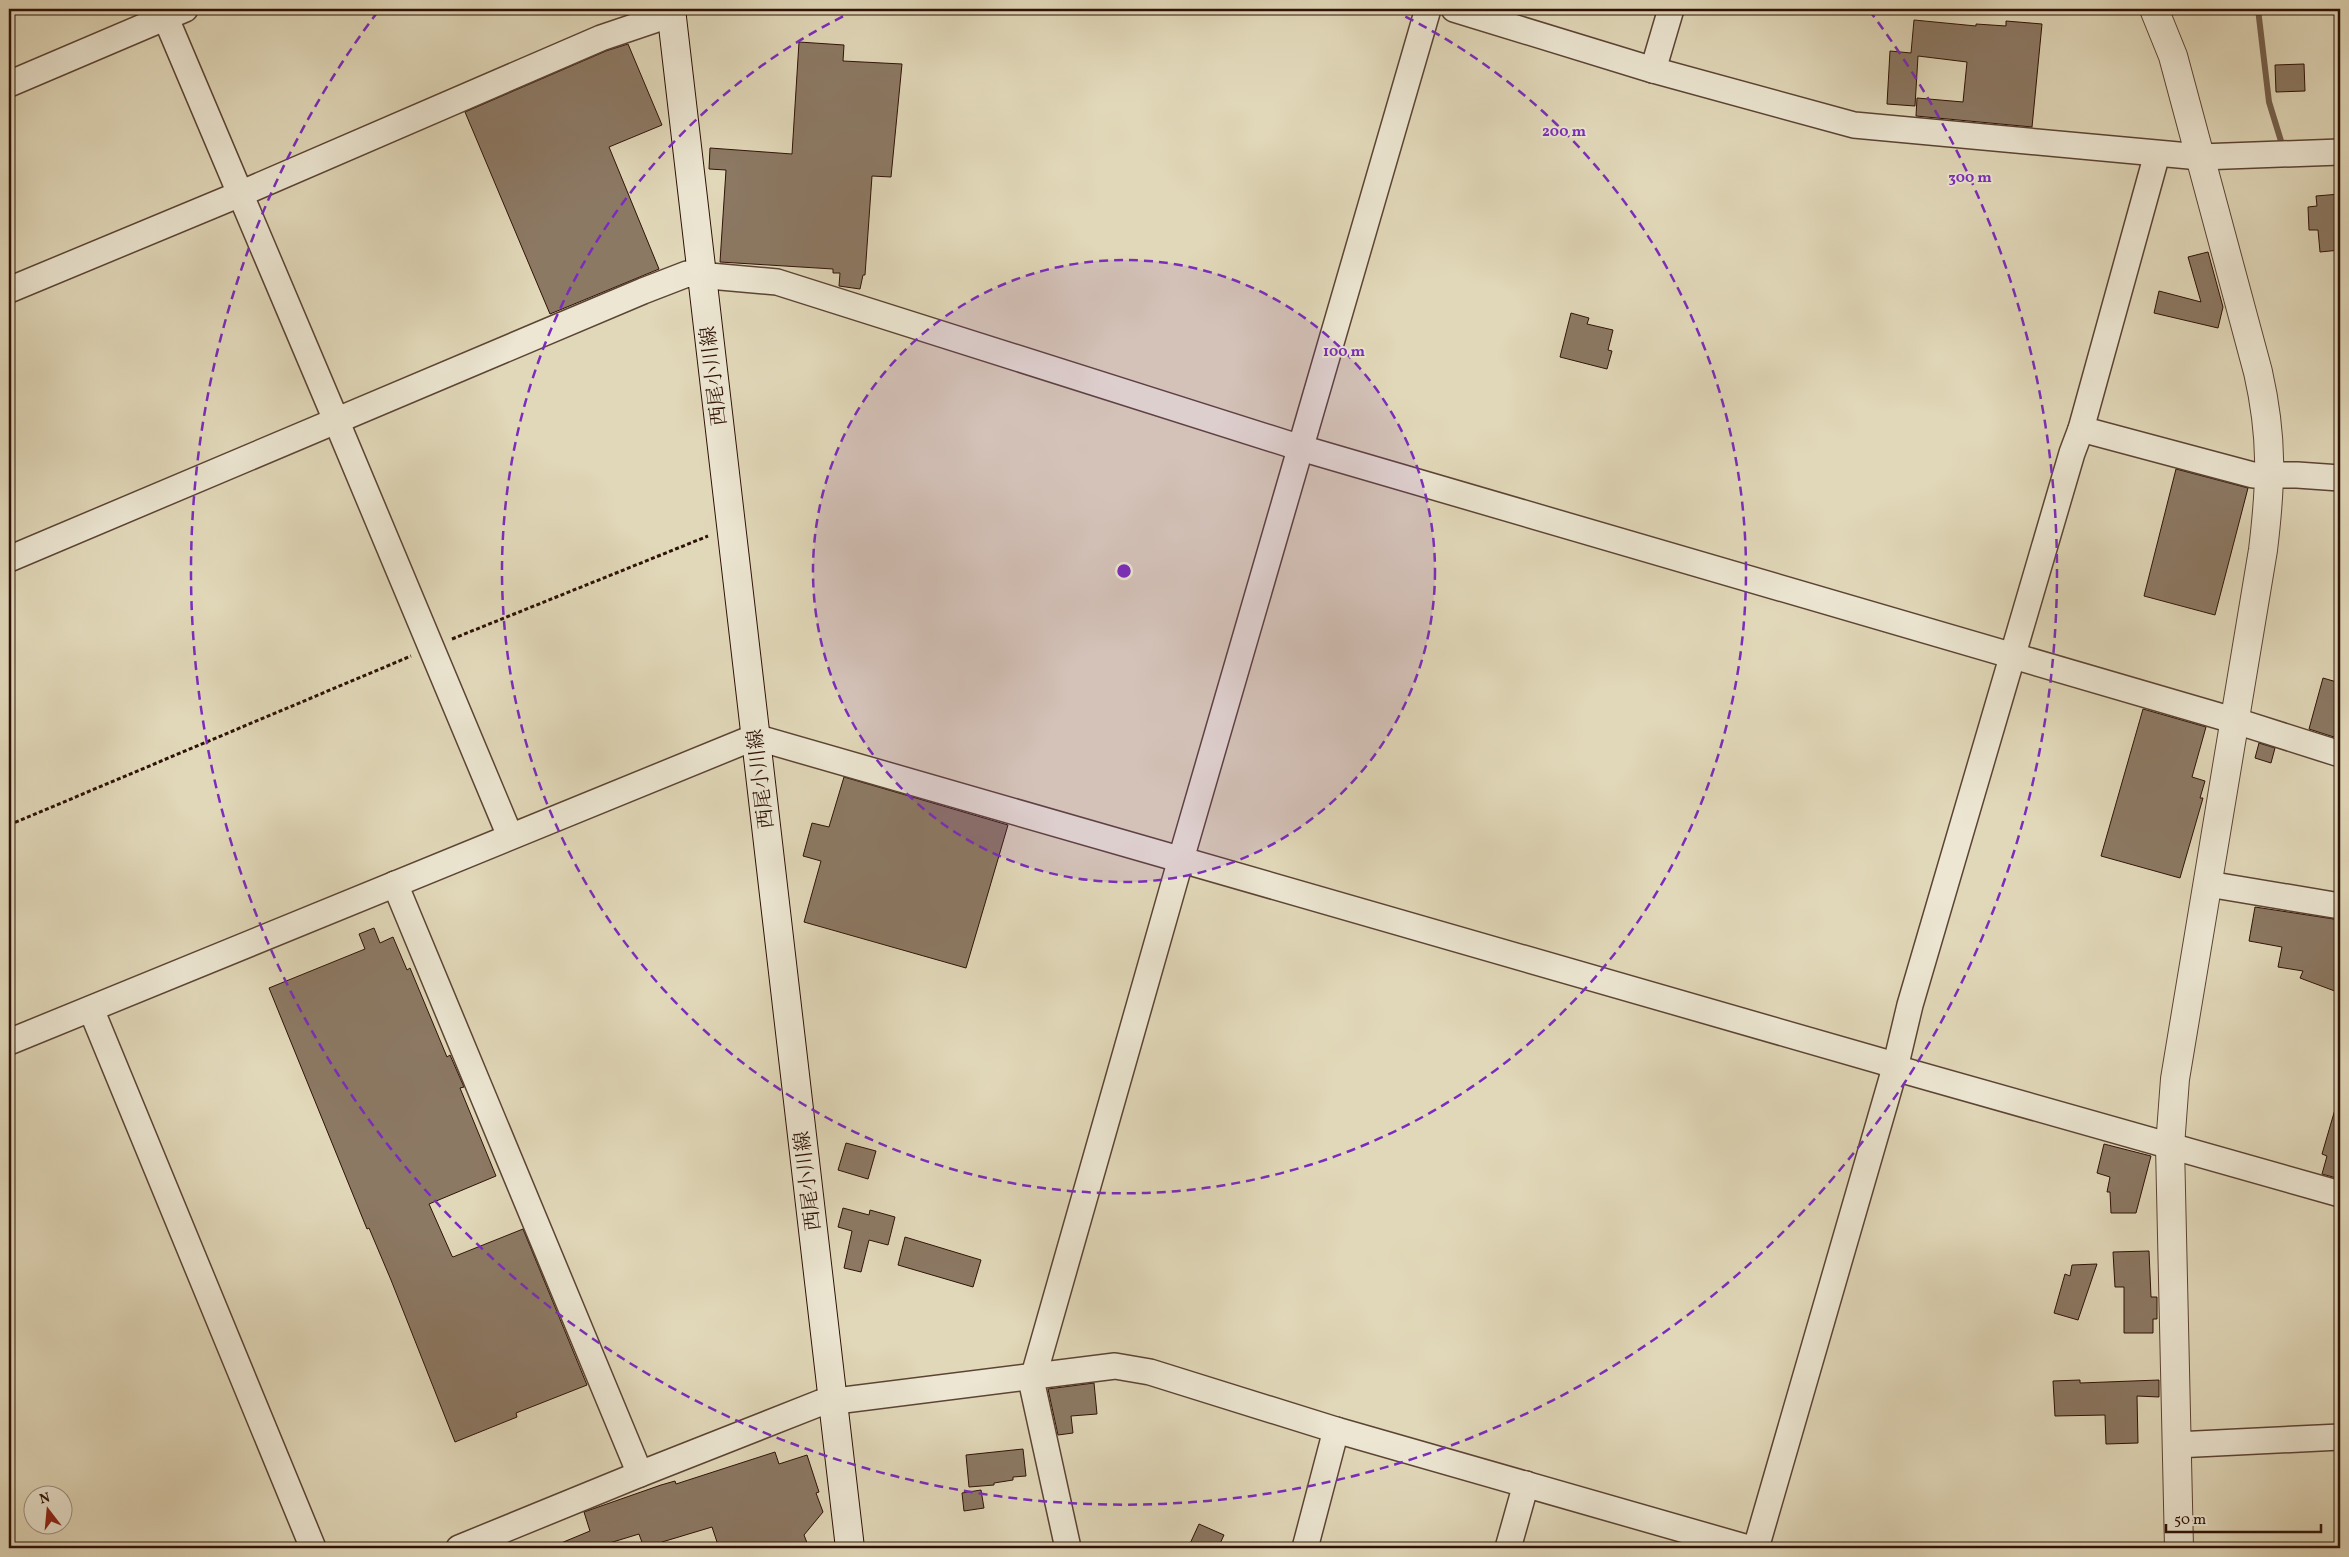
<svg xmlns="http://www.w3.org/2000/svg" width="2349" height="1557" viewBox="0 0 2349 1557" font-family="Vollkorn,'Noto Serif JP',serif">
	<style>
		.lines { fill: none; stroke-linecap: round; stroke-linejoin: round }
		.stream { stroke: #75614d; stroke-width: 6 }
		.building { fill: #8c7964; stroke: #2f1207 }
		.minor-casing { stroke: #5c4434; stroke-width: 28 }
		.tertiary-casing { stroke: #5c4434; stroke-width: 30 }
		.secondary-casing { stroke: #2f1207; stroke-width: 30 }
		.path { stroke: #2f1207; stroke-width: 3; stroke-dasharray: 4 2.5; stroke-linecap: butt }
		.minor { stroke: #ece6d2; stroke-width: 25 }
		.tertiary { stroke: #ece6d2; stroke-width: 28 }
		.secondary { stroke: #ece6d2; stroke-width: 28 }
		.ring { fill: none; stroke: #7b2cbf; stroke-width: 2.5; stroke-dasharray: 9 6 }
		.labels { text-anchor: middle; stroke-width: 4; stroke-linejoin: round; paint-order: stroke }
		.street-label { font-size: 20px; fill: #2f1207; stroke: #ece6d2 }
		.centre { fill: #7b2cbf; stroke: #ece6d2; stroke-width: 2.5 }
		.ring-label { font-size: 15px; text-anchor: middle; font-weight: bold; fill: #7b2cbf; stroke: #ece6d2; stroke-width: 4; stroke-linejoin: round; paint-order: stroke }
	</style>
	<rect width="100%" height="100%" fill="#e1d8b9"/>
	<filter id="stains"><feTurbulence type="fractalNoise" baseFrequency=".004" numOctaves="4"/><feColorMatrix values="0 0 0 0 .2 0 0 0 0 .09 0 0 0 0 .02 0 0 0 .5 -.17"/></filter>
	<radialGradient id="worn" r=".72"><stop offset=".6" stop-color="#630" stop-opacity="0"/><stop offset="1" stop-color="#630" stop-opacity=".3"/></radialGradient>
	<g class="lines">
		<!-- stream -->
		<path class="stream" d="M2258,9L2269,102L2281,141"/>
	</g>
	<!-- building -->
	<g class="building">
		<path d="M1914,20L1976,26V24L2006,26V21L2042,24L2032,127L1916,116L1917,98L1963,102L1967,62L1918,56L1915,106L1887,104L1890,51L1911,53Z"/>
		<path d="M799,42L844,45L843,61L902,64L891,177L872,176L865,275H863L860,289L839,286L840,273H833V269L720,262L726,170L709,169L710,148L792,154Z"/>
		<path d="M628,44L662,125L609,147L659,269L550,314L465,112L606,51Z"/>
		<path d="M2304,64L2305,91L2276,92L2275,65Z"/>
		<path d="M2340,194V250L2320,252L2318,230H2309L2308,207L2317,206L2316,196Z"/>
		<path d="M2208,252L2223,307L2218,328L2154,313L2159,291L2201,302L2188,257Z"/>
		<path d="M1571,313L1589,318L1587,324L1613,330L1608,350L1612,351L1607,369L1560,357Z"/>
		<path d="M2176,469L2248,488L2215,615L2144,596Z"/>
		<path d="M2323,678L2340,683V739L2309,729Z"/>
		<path d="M2143,709L2206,727L2192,777L2205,781L2200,798H2203L2180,878L2101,856Z"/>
		<path d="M2259,743L2275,748L2271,763L2255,758Z"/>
		<path d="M844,777L1008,825L966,968L804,922L821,861L803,856L812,823L829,827Z"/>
		<path d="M2255,907L2340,920V993L2300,978L2303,971L2278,967L2282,947L2249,941Z"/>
		<path d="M374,928L380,943L393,937L407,970L410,968L447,1057L450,1055L464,1087L460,1088L496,1176L429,1204L452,1256L453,1257L523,1229L587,1385L516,1413L517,1417L455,1442L391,1280L369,1228L367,1229L269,988L365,949L359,934Z"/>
		<path d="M2336,1106H2340V1179L2322,1174L2327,1156L2322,1154Z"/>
		<path d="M846,1143L876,1151L868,1179L838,1170Z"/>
		<path d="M2104,1144L2151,1156L2136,1213H2111L2110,1192H2107L2110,1177L2097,1173Z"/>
		<path d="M843,1208L869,1215L870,1210L895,1217L888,1245L869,1240L861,1272L844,1268L852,1231L838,1227Z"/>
		<path d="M905,1237L981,1260L973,1287L898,1265Z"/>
		<path d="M2149,1251L2151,1297H2157V1319H2153V1333H2124V1287H2115L2113,1252Z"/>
		<path d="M2097,1264L2078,1320L2054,1313L2065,1274L2070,1276L2072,1265Z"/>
		<path d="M2080,1380V1383L2159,1380V1397L2137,1396L2138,1443L2106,1444L2105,1415L2055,1416L2053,1381Z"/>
		<path d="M1094,1383L1097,1414L1071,1416L1073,1433L1058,1435L1048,1389Z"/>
		<path d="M1023,1449L1026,1476L1013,1477V1480L994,1483V1485L969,1487L966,1455Z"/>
		<path d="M775,1452L779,1464L807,1455L819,1492L816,1493L823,1512L804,1535L809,1548H719L712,1527L662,1542L664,1548H644L639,1534L593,1548H549L590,1531L584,1512L661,1485L675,1481L676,1484Z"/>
		<path d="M981,1490L984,1508L964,1511L962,1493Z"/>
		<path d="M1199,1524L1224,1535L1218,1548H1188Z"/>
	</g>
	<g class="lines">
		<!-- minor casing -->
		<g class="minor-casing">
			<g id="minor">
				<path d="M162,9L336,420L510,836"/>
				<path d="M1454,9L1653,70L1854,125L2200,157L2340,152"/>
				<path d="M1653,70L1671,9"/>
				<path d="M9,84L185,9"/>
				<path d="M9,290L240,194L601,38L672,14"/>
				<path d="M2081,429L2253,475H2297L2340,478"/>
				<path d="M9,559L643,291L687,274L777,282L1301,448L2236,721L2340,754"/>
				<path d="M395,884L640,1474"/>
				<path d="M2208,884L2340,906"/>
				<path d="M91,1009L313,1548"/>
				<path d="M9,1042L755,737L1884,1062L1895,1068L2340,1194"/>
				<path d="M2176,1445L2340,1437"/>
				<path d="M459,1548L640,1474L820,1403L1115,1366L1150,1372L1336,1430L1748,1548"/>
				<path d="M1068,1548L1032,1384L1034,1375L1181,859L1428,9"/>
				<path d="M1305,1548L1336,1430"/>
				<path d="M1508,1548L1526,1484"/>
				<path d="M1756,1548L1895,1068L1910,1005L2072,453L2081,429L2157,154"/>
			</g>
		</g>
		<!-- tertiary casing -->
		<g class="tertiary-casing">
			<path id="tertiary" d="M2154,9L2173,56L2258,372C2273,438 2271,484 2263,550L2175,1079L2170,1146L2179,1548"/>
		</g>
		<!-- secondary casing -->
		<g class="secondary-casing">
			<path id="secondary" d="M671,9L850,1548"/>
		</g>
		<!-- path -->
		<g class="path">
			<path d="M452,639L708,536"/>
			<path d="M9,825L411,656"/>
		</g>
		<!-- minor -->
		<use href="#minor" class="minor"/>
		<!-- tertiary -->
		<use href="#tertiary" class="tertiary"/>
		<!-- secondary -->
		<use href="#secondary" class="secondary"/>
	</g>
	<!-- distance rings -->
	<circle cx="1124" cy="571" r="311" fill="#7b2cbf" fill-opacity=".12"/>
	<g class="ring">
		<circle cx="1124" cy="571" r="311"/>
		<path d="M1392 10A622 622 0 1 1 856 10"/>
		<path d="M1869 10A933 933 0 1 1 379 10"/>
	</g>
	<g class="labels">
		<!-- street labels -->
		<g class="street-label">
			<text transform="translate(713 376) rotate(-97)" y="7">西尾小川線</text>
			<text transform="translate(760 779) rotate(-97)" y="7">西尾小川線</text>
			<text transform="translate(807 1181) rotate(-97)" y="7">西尾小川線</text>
		</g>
	</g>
	<circle cx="1124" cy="571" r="8" class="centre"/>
	<g class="ring-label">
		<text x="1564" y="136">200 m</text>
		<text x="1970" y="182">300 m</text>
		<text x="1344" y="356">100 m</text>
	</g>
	<!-- margin -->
	<rect width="2349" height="1557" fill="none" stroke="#e1d8b9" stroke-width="30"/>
	<rect x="10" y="10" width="2329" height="1537" fill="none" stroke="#2f1207" stroke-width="2.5"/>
	<rect x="15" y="15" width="2319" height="1527" fill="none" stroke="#2f1207"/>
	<!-- north arrow -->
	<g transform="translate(48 1510) rotate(344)"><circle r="24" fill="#ece6d2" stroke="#a09181"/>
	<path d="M0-4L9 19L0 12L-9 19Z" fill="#8f2418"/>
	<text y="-8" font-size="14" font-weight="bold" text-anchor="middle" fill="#2f1207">N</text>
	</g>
	<!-- scale -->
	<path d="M2166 1524v8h155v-8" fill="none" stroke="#2f1207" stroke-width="2.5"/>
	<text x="2174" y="1524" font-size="15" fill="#2f1207" stroke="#ece6d2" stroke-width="4" paint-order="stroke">50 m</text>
	<rect width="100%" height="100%" filter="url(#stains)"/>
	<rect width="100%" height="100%" fill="url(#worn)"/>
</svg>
